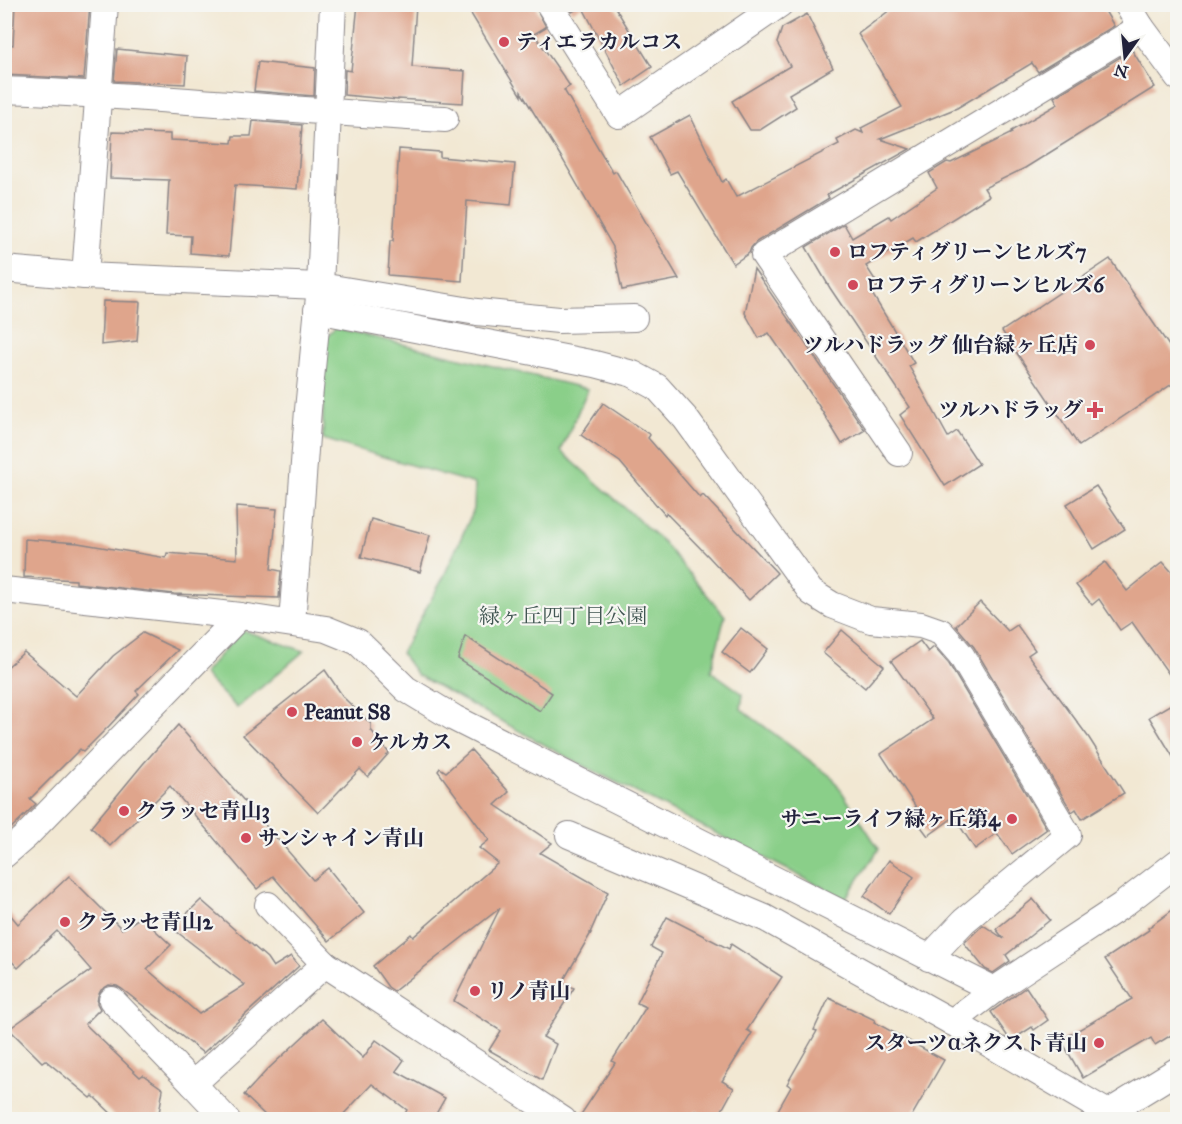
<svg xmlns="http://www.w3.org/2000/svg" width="1182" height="1124" viewBox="0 0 1182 1124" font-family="'IM FELL Great Primer','Noto Serif JP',serif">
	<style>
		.green { fill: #8acf89; stroke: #567862; stroke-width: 1.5 }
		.building { fill: #dfa58c }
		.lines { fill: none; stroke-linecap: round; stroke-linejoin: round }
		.minor-casing { stroke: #8a8587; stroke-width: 28 }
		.minor { stroke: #fff; stroke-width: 26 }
		.poi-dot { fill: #d1495b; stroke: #f6f6f2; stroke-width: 2 }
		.labels { text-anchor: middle; stroke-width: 4.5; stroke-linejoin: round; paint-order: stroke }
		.poi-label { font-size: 21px; font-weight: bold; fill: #22223b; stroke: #f6f6f2; text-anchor: start }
		.park-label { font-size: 21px; fill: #415652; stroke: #f6f6f2 }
	</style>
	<rect width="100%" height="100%" fill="#f6f6f2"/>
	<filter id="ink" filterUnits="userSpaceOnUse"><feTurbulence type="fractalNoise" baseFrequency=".0167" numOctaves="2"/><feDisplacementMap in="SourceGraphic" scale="12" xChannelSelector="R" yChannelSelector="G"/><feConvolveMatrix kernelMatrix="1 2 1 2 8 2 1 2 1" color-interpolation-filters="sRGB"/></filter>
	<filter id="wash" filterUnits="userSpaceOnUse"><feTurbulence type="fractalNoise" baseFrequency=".008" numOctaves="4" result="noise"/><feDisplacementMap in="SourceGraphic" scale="24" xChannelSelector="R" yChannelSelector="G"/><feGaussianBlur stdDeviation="1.35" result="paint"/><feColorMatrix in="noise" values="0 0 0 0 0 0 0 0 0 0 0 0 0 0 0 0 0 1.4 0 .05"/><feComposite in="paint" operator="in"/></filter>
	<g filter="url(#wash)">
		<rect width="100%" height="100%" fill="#f2e8d3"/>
		<!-- green -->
		<g class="green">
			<path d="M336,328L588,389L561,451L662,541L725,616L711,671L743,694L741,709L833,778L879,849L845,899L565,756L417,675L401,653L443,578L474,509L475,484L323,439V340Z"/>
			<path d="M242,630L304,651L237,708L203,674Z"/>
		</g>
		<g id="blocks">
			<!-- building -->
			<g class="building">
				<path d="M15,4H90L84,79L4,75V44L13,45Z"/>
				<path d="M358,4H416L412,67L465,71L463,103L398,99V100L344,95L345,70L351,71Z"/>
				<path d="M465,4H534L546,27L534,34L570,86L564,90L613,173L616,171L679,279L622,290L613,247L563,160L521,92V96Z"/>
				<path d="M567,4H613L652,67L624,86L582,6L572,12Z"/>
				<path d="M898,4H1101L1114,26L1038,72L1032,63L957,108L880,139L910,149L827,195L829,198L756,242L751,248L749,253L733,264L677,171L670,174L650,137L690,115L722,182L726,179L736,197L839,144L837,140L856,130L863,133L861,128L902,107L858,34Z"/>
				<path d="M807,14L833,68L789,94L796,107L760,130H750L732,101L790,66L777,43L782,28Z"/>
				<path d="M117,49L187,56L185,84L114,81Z"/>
				<path d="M1132,50L1155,87L1025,168L984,188L989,196L916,242L913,238L866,266L879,286L871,292L914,363L909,366L948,437L957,431L979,464L945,486L900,415L910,407L830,288L806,247L844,224L852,238L889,216L891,219L937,188L929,173L947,162L951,163L1012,133L1011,131L1058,104L1054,97Z"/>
				<path d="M258,62L315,68L314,96L254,91Z"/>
				<path d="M253,121L302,125L297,189L235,185L229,256L190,253L191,236L166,235L169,180L110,178L112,132L170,134V140L232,143L233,136H251Z"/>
				<path d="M399,149L440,152V157L515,164L511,205L467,201L462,281L388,275L390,241H393Z"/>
				<path d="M1110,259L1178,359V380L1079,446L1002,331Z"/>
				<path d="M754,269L865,430L842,444L817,403L769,333L759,338L745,313Z"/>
				<path d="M103,301L140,302L137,341L101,345Z"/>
				<path d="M603,403L650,435L648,438L700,498L703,495L777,573L749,600L709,557L666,513L665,515L620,462L581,435Z"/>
				<path d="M1096,486L1125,529L1094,549L1067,504Z"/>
				<path d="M236,506L277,509L271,569L281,571L279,598L174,594L76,583V580L24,577L25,539L78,543L166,558L167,553L237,559Z"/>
				<path d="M371,519L430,535L420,572L361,557Z"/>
				<path d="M1105,562L1127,591L1163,562L1178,579V687L1132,622L1120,630L1099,599L1092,605L1076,585Z"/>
				<path d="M980,602L1008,631L1017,625L1035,650L1028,655L1089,738L1124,793L1082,819L1076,809L1072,812L974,647L956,626Z"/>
				<path d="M741,628L768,649L750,673L722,652Z"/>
				<path d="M842,630L884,666L865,688L823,653Z"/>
				<path d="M143,633L178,650L136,691L139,694L109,726L83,752L80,749L30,799L36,804L4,835V670L24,652L76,696L113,656Z"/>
				<path d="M465,636L552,693L540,711L458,659Z"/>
				<path d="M920,641L928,652L934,647L949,664L1047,829L1012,854L997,833L975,849L954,817L928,836L910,812L916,807L881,754L933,719L891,661Z"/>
				<path d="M325,670L344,698L371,724V730L389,753L368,777L360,769L318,813L243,735Z"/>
				<path d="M1178,700V765L1149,717Z"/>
				<path d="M178,725L313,880L328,868L364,913L329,941L273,876L257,889L170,786L110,846L91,827L143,764Z"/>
				<path d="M471,750L509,792L495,805L552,843L540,853L608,892L590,933H591L562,983L574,988L543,1037L556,1044L542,1080L489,1050L501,1031L454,1001L500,908L394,991L388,987L373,966L411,934L413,937L498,863L479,848L489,840L438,771L440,768L446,772Z"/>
				<path d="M889,860L914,877L889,914L864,896Z"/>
				<path d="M69,876L122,929L141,917L171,945L147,969L199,1014L245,985L172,928L201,900L267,958L273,967L291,956L299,966L203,1053L122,989L117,986L109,985L101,990L98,996L97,1003L100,1009L85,1024L140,1077L143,1075L163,1089L158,1119H117L93,1096L91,1098L45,1060L42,1062L9,1029L91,970L57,931L18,968L4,953V907L18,924Z"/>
				<path d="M1033,899L1050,920L1006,955L1010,961L993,973L985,969L964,943L983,925L1004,939L996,929Z"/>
				<path d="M1178,906V1031L1155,1045L1151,1038L1083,1078L1061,1040L1132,999L1105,959L1149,930L1148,928Z"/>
				<path d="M667,917L729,949L731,944L782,977L747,1030L752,1033L722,1081L734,1088L717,1119H712L696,1111L691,1119H578L615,1063L612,1061L646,1007L637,1003L662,953L651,947Z"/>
				<path d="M1026,987L1048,1020L1034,1030L1032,1027L1012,1040L1008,1037L991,1012Z"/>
				<path d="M829,998L875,1020L874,1022L944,1060L910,1119H773L791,1087L787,1084L817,1031L814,1030Z"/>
				<path d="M322,1019L363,1058L376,1040L404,1060L396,1071L445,1098L433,1119H402L407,1110L372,1084L339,1119H269L244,1095L267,1070Z"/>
			</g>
		</g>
	</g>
	<g filter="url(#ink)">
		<use href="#blocks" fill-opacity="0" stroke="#8a8587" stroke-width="1.5"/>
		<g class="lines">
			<!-- minor casing -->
			<g class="minor-casing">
				<g id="minor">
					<path d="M549,4L619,115L780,4"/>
					<path d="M1127,4L1141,27L1178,77"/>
					<path d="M4,90C152,95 298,112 445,119"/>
					<path d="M4,269L85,276L320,286L477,312L559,320L634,318"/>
					<path d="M85,276L105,4"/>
					<path d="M317,310L595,364L633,374L657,387L685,418L811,592L832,605L871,620L921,625L941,632L961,655L1068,835L964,921L929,958"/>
					<path d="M899,453L764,255L1141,27"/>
					<path d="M4,590L240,616L326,629L358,642L406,689L454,718L994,990"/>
					<path d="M292,623L308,410L320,286L333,4"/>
					<path d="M569,835L765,918L952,1022L1120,1120"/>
					<path d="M4,855L26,836L240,616"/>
					<path d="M268,905L325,964"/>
					<path d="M112,1000L193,1084"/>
					<path d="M952,1022L994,990L1121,906L1178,862"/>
					<path d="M1108,1113L1178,1070"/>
					<path d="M227,1120L193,1084L325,964L563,1120"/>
				</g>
			</g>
			<!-- minor -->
			<use href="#minor" class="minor"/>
		</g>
	</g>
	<!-- markers -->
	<g class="poi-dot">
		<circle cx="504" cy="42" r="6"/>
		<circle cx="835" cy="252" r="6"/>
		<circle cx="853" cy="285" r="6"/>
		<circle cx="1090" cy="345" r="6"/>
		<path d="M1092 401h6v6h6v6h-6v6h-6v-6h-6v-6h6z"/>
		<circle cx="292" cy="712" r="6"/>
		<circle cx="357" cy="742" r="6"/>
		<circle cx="124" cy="811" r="6"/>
		<circle cx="1012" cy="819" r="6"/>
		<circle cx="246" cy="838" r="6"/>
		<circle cx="65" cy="922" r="6"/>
		<circle cx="475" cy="991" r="6"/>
		<circle cx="1099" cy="1043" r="6"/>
	</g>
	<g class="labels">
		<!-- poi labels -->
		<g class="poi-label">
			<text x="516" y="49">ティエラカルコス</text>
			<text x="847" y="259">ロフティグリーンヒルズ7</text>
			<text x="865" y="292">ロフティグリーンヒルズ6</text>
			<text x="1078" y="352" text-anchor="end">ツルハドラッグ 仙台緑ヶ丘店</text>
			<text x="1083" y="417" text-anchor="end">ツルハドラッグ</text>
			<text x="304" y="719">Peanut S8</text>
			<text x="369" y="749">ケルカス</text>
			<text x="136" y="818">クラッセ青山3</text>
			<text x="1000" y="826" text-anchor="end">サニーライフ緑ヶ丘第4</text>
			<text x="258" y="845">サンシャイン青山</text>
			<text x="77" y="929">クラッセ青山2</text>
			<text x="487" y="998">リノ青山</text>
			<text x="1087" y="1050" text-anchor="end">スターツαネクスト青山</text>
		</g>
		<!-- park labels -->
		<g class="park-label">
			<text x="563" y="623">緑ヶ丘四丁目公園</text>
		</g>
	</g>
	<!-- margin -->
	<rect width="1182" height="1124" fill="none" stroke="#f6f6f2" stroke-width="24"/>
	<!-- north arrow -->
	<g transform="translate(1125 57) rotate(195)" stroke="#f6f6f2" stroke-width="4.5" paint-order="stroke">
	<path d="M0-4.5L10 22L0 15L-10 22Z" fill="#22223b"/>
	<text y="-9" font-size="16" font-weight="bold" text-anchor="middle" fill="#22223b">N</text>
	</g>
</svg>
